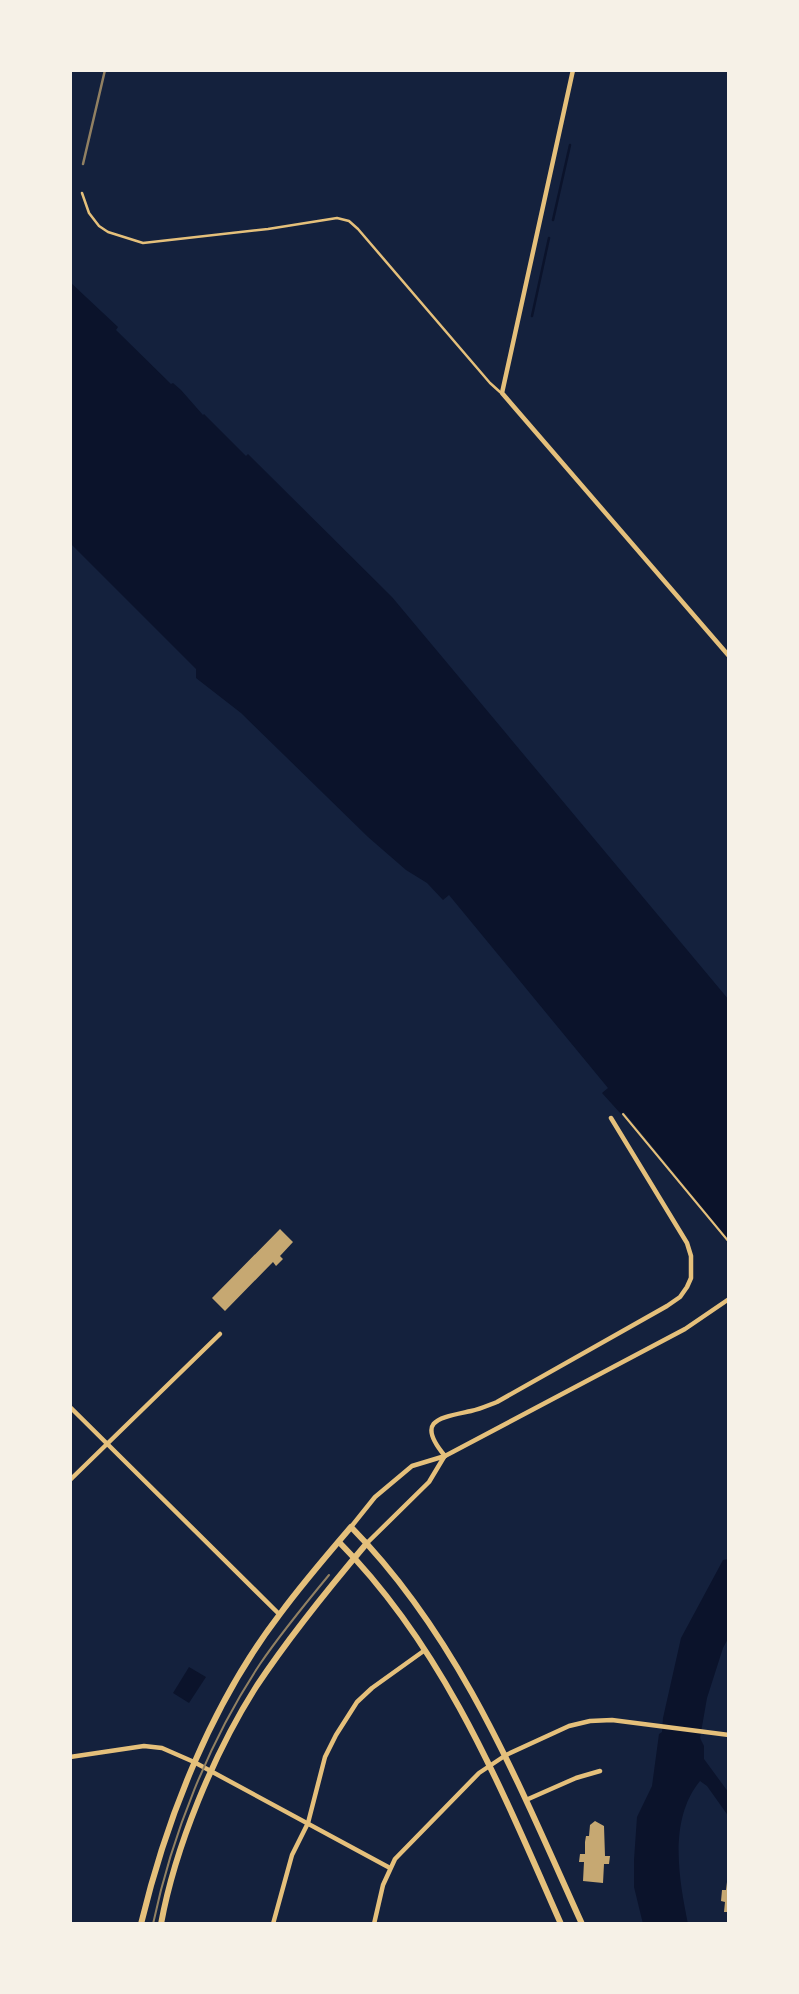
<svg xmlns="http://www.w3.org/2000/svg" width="799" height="1994" viewBox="0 0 799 1994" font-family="'PT Sans Narrow',sans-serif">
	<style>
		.water { fill: #0b132b }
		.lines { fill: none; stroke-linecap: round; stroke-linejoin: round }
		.stream { stroke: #0b132b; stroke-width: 2.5 }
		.building { fill: #c6a872 }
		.path { stroke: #e5c07b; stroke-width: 2 }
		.service { stroke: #e5c07b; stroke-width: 2.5 }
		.minor { stroke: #e5c07b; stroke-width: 4.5 }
		.tertiary { stroke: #e5c07b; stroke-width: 6 }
		.tram { stroke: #918062; stroke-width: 2 }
		.rail { stroke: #918062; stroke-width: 2.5 }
	</style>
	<rect width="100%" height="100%" fill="#14213d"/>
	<!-- water -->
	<g class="water">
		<path d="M70,282L118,327L116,330L171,384L173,383L181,390L203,415L204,414L246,456L248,454L392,597L729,1000V1240L624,1112L621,1114L602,1093L608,1088L449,895L443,900L427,883L406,870L368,837L241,713L196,678V669L70,543Z"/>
		<path d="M729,1559V1637L723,1648L707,1698L700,1738L704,1746V1759L729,1793V1817L707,1786L700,1781C668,1820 679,1879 688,1924H643L634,1887V1860L637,1817L652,1786L659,1734L662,1732L663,1718L681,1638L723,1560Z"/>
		<path d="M189,1667L206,1677L189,1703L173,1693Z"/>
	</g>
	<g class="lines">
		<!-- stream -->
		<g class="stream">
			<path d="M553,220L570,145"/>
			<path d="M532,316L549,238"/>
		</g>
	</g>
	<!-- building -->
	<g class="building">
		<path d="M280,1229L293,1242L280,1256L283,1259L276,1266L273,1262L225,1311L212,1298Z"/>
		<path d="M595,1821L604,1826L605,1856H610L609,1864H604L603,1883L583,1881L584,1862H579L580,1854H585V1842L586,1836H589L590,1825Z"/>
		<path d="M727,1882H729V1912H724L725,1902L721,1901L722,1890H726Z"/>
	</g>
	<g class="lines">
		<!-- path -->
		<path class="path" d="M623,1114L729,1242"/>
		<!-- service -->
		<path class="service" d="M82,193L89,213L99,226L108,232L143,243L268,229L337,218L349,221L358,229L490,383L500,392"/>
		<!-- minor -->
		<g class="minor">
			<path d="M573,70L502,393L729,656"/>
			<path d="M70,1407L279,1614"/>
			<path d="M445,1456C415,1420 439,1418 471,1411C480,1409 489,1405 497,1402L667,1306L680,1297L687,1287L691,1278V1256L687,1243L611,1118"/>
			<path d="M70,1480L220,1334"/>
			<path d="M351,1527L375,1497L412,1466L445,1456L685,1329L729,1299"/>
			<path d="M367,1543L429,1482L444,1457"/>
			<path d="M70,1757L144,1746L162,1748L194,1762L390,1868"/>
			<path d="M526,1800L576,1778L600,1771"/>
			<path d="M273,1924L292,1855L308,1823L325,1757L336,1735L357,1702L372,1688L425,1650"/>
			<path d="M374,1924L383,1885L395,1859L479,1773L506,1755L569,1726L590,1721L612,1720L729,1735"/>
		</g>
		<!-- tertiary -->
		<g class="tertiary">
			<path d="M339,1542C445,1649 501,1788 561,1924"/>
			<path d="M141,1924C167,1816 212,1703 280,1614C302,1584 327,1555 351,1527C461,1639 518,1783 582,1924"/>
			<path d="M161,1924C175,1847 214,1753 256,1687C289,1637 328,1589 367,1543"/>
		</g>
		<!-- tram -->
		<path class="tram" d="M153,1924C172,1834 209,1741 260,1664C281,1633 305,1604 329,1575"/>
		<!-- rail -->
		<path class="rail" d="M83,164L105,70"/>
	</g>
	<!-- border -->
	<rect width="799" height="1994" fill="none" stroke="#f6f1e7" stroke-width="144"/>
</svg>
